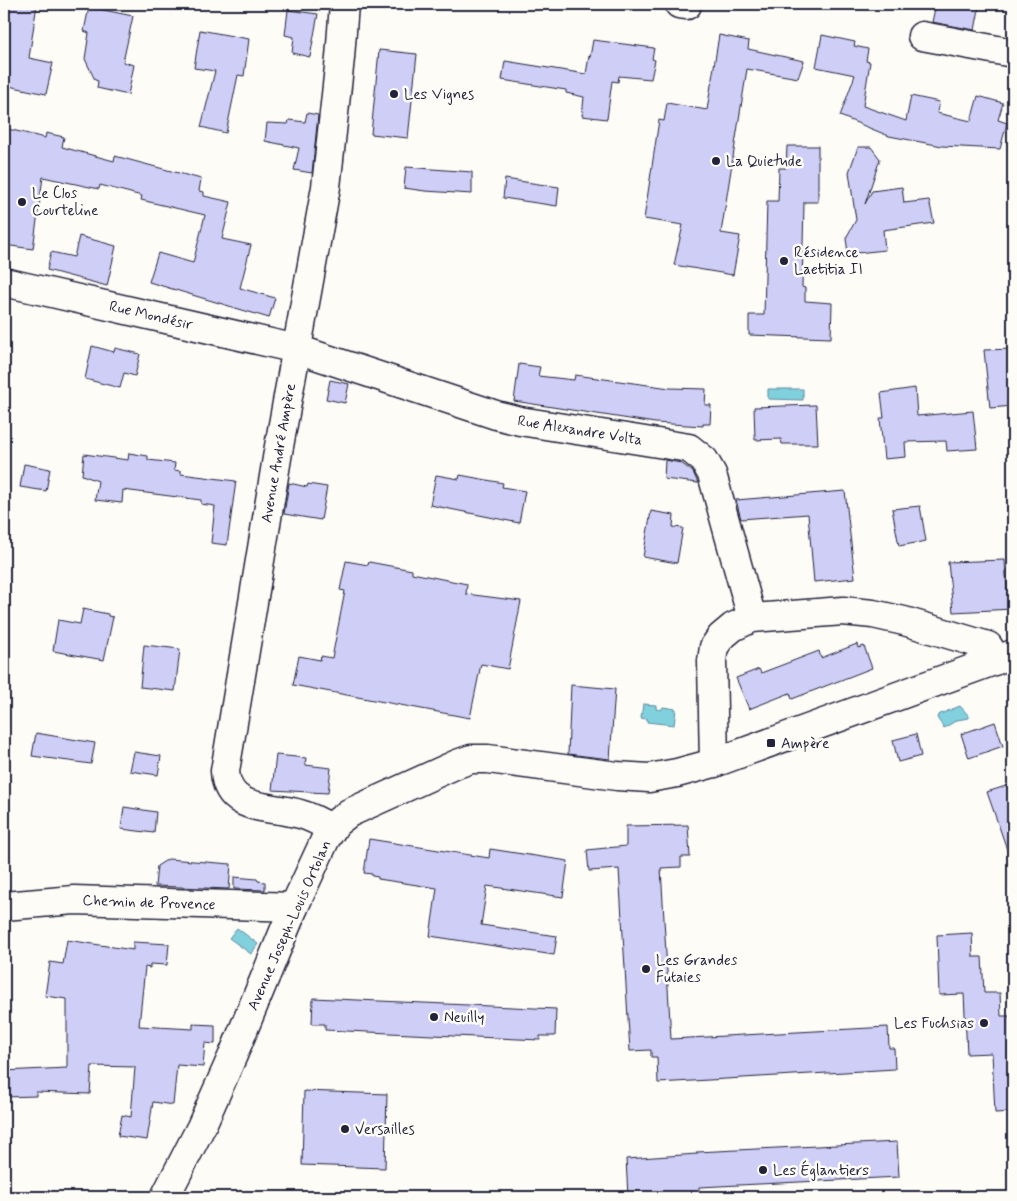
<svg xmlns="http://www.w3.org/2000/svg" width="1017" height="1201" viewBox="0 0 1017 1201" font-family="Mynerve,sans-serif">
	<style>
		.water { fill: #81d0de; stroke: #5b8a9d }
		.building { fill: #cfcef7; stroke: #22223b }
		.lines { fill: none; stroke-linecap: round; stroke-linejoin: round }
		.minor-casing { stroke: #22223b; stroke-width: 31 }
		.minor { stroke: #fdfcf7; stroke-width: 28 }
		.poi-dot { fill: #22223b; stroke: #fdfcf7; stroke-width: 2 }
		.labels { text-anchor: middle; stroke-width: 5; stroke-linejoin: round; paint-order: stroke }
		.poi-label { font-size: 15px; fill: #22223b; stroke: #fdfcf7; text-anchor: start }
		.street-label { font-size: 15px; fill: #22223b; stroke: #fdfcf7 }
	</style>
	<rect width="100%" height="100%" fill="#fdfcf7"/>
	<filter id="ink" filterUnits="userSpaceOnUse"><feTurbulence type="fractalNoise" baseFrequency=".02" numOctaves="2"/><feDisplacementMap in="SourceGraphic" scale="10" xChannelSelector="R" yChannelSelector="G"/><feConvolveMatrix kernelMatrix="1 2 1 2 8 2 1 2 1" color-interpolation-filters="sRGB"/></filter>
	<g filter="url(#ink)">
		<!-- water -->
		<g class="water">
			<path d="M768,389H803V400L768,399Z"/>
			<path d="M643,704L656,705V709L661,710L663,707L676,709L674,725L647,722V719L641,718Z"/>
			<path d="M960,706L969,716V718L957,720L944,728L937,718L938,715Z"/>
			<path d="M237,928L258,944L251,954L229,938Z"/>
		</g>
		<!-- building -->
		<g class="building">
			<path d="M10,4H37L29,58L53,63L46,94L4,85V40Z"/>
			<path d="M936,4H980L975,30L932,22Z"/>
			<path d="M89,7L133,16L123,62L134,65L128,95L97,88L98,81L95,80L85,59L89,33L84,31Z"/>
			<path d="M288,10L318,14L310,57L292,53L294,37L285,35Z"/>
			<path d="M200,30L249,39L244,76L238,75L226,133L201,127L215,71L194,68Z"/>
			<path d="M719,35L749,41L748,49L804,61L798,78L747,69L721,233L740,236L733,275L674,265L683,225L644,219L659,120L664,121L667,103L707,110Z"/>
			<path d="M822,35L855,42L854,46L868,49L866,61L870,62L863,106L906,121L911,96L939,102L937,113L971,121L978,96L1003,103L998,120L1007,123L1000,149L942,146L889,136L840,116L855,75L816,67Z"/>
			<path d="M593,40L654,48L652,59L655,60L651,79L619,76L618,82L612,81L607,119L582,116L584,97L566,93V90L502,80L505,61L586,74L589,56L590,57Z"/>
			<path d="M379,50L417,54L408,138L371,134Z"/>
			<path d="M307,113L318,115L312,173L294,170L299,148L265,141L267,123L288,124L289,120L305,122Z"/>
			<path d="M4,128L45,138L46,133L64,137L62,147L114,161L115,156L201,179L199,191L204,192V196L231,202L222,239L251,245L240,288L275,298L269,318L149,282L158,253L193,263L205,215L141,200L142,196L100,185L99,189L43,177L33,249L4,245Z"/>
			<path d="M787,146H818V202H804L802,287L805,288V301L832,303L831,338L749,335V315H764L767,201H778L779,168H786Z"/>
			<path d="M858,147H871L880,159L865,204L872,191L902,187L904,203L929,200L934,223L883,230L885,250L848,254L846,238L856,220L849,172Z"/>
			<path d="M406,167L472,172V194L425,191L404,188Z"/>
			<path d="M505,179L559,187L557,206L503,198Z"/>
			<path d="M79,236L116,246L107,286L47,270L51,252L74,257Z"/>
			<path d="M92,346L114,352L115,348L140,354L135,376L124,373L120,388L85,379Z"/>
			<path d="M1013,349V406L990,408L984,350Z"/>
			<path d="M519,364L540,367L538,376L574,380L575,375L670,388L706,389L705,405H711L710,424H703V426L655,423L514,401Z"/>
			<path d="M330,380L349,384L345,403L326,399Z"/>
			<path d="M915,388L917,416L973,411L977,449L947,451L946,441L905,442L906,457L884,459L880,418H884L881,393Z"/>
			<path d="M816,405L818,444H782L781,439L755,440L754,407Z"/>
			<path d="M129,453L148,456V460L175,463L174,470L181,471V474L236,481L227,545L211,543L215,506L201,504V500L123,490L122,503L95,500L98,481L82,475L84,454L128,460Z"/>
			<path d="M665,460L681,463L693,472L698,483L664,479Z"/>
			<path d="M24,464L50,469L46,491L20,487Z"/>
			<path d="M436,475L459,479L460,475L503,483L502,487L525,491L519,523L430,505Z"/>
			<path d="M289,483L307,487L308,484L327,487L321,520L284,514Z"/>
			<path d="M845,491L855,578L814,582L808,514L741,519L736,500Z"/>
			<path d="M920,506L926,541L899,546L892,509Z"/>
			<path d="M651,511L674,515L673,527L683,528L677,563L643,557Z"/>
			<path d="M1005,560L1007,589H1012L1013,609L953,612L948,562Z"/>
			<path d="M346,561L368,565L369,562L412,570V573L467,584L466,594L521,601L508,669L481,664L470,718L293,685L299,656L320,660L321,656L332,658L345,591L340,590Z"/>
			<path d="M83,609L108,614V616L113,617L104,660L53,651L58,620L80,624Z"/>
			<path d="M857,644L858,648L864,646L872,668L792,699L790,693L749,709L736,678L759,669L761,673L819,651L821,658Z"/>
			<path d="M144,645L180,649L175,691L140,687Z"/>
			<path d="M571,685L615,689L610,759L568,754Z"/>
			<path d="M995,722L1003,746L969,758L961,734Z"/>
			<path d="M36,733L95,743L91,764L32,756Z"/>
			<path d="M916,734L921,756L898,762L893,740Z"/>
			<path d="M134,752L161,756L158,775L130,771Z"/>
			<path d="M276,755L306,758L305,765L331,768L328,793L272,790Z"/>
			<path d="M1009,785L1013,798V858H1010L987,792Z"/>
			<path d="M124,807L156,812L154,833L121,829Z"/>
			<path d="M688,825L690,857H681V867L661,868L671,1039L888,1027L889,1048H894L895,1069L658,1083L657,1057H651V1050L630,1051L619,869L589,871L587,850L626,846V826Z"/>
			<path d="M369,839L489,858L490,849L568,861L563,897L487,886L481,925L557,936L554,955L430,936L437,888L378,879V877L372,876V874L364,873Z"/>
			<path d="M168,859L231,864L229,889L155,886L157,866Z"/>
			<path d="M234,877L257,879L258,881L265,882V890L234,889Z"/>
			<path d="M972,933L973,957H982L984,993H1000L1001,1016H1010L1012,1052H1013V1112L995,1113L992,1053L967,1054L964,994L939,995L937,935Z"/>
			<path d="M67,940L133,950V942L169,944L167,965L150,964V968L145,967L139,1026L193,1029V1024L215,1025V1044L205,1043L203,1067L177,1065L173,1105L153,1102L147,1140L118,1136L122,1115L131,1117L135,1067L92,1066L90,1094L36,1092V1096L4,1097V1071L67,1068V999L45,996L50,962L63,964Z"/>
			<path d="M313,998L556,1009L555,1036H540V1040L325,1030V1024H312Z"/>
			<path d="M304,1091L387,1094L385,1168L302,1165Z"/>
			<path d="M897,1142L899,1177L699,1187V1195L628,1197L626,1159L697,1154V1152Z"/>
		</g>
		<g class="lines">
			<!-- minor casing -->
			<g class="minor-casing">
				<g id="minor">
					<path d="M679,4L687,5"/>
					<path d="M922,36L1013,53"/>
					<path d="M4,282L297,349L496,415L520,421L689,448L704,460L712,474L752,618"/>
					<path d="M714,763L712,661L714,647L721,637L733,627L752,618L843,611L873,614L904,621L988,646L997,660"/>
					<path d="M332,829C322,823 312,817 300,814C271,805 227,813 225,771L278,452L326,187L340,58L344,4"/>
					<path d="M4,906L74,900L294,907"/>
					<path d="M165,1197L201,1127L233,1055L294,907L325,840L336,823L349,813L457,764L471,759H488L617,776L649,778L677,773L714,763L1013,654"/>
				</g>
			</g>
			<!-- minor -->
			<use href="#minor" class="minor"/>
		</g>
	</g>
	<!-- markers -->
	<g class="poi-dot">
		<circle cx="394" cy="94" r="5"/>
		<circle cx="716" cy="161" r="5"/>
		<circle cx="22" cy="202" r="5"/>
		<circle cx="784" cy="261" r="5"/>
		<rect x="766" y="738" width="10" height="10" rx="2.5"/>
		<circle cx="646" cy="969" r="5"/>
		<circle cx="434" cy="1017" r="5"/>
		<circle cx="984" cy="1023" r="5"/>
		<circle cx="345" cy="1129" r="5"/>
		<circle cx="763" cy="1170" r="5"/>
	</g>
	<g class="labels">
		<!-- poi labels -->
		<g class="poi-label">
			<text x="404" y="99">Les Vignes</text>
			<text x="726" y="166">La Quietude</text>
			<text x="32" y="198">Le Clos<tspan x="32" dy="17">Courteline</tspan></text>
			<text x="794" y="257">Résidence<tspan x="794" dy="17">Laetitia II</tspan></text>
			<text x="781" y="748">Ampère</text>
			<text x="656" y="965">Les Grandes<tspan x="656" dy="17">Futaies</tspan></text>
			<text x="444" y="1022">Neuilly</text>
			<text x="974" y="1028" text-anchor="end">Les Fuchsias</text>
			<text x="355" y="1134">Versailles</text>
			<text x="773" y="1175">Les Églantiers</text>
		</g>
		<!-- street labels -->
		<g class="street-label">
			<text transform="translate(151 315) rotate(13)" y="5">Rue Mondésir</text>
			<text transform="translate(580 430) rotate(9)" y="5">Rue Alexandre Volta</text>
			<text transform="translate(278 453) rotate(-80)" y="5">Avenue André Ampère</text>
			<text transform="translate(149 902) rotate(2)" y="5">Chemin de Provence</text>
			<text transform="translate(289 925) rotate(-66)" y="5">Avenue Joseph-Louis Ortolan</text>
		</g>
	</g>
	<!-- margin -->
	<rect width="1017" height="1201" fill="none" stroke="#fdfcf7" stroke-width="20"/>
	<rect x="10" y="10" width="997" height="1181" fill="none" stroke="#22223b" stroke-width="2" filter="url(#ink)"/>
</svg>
